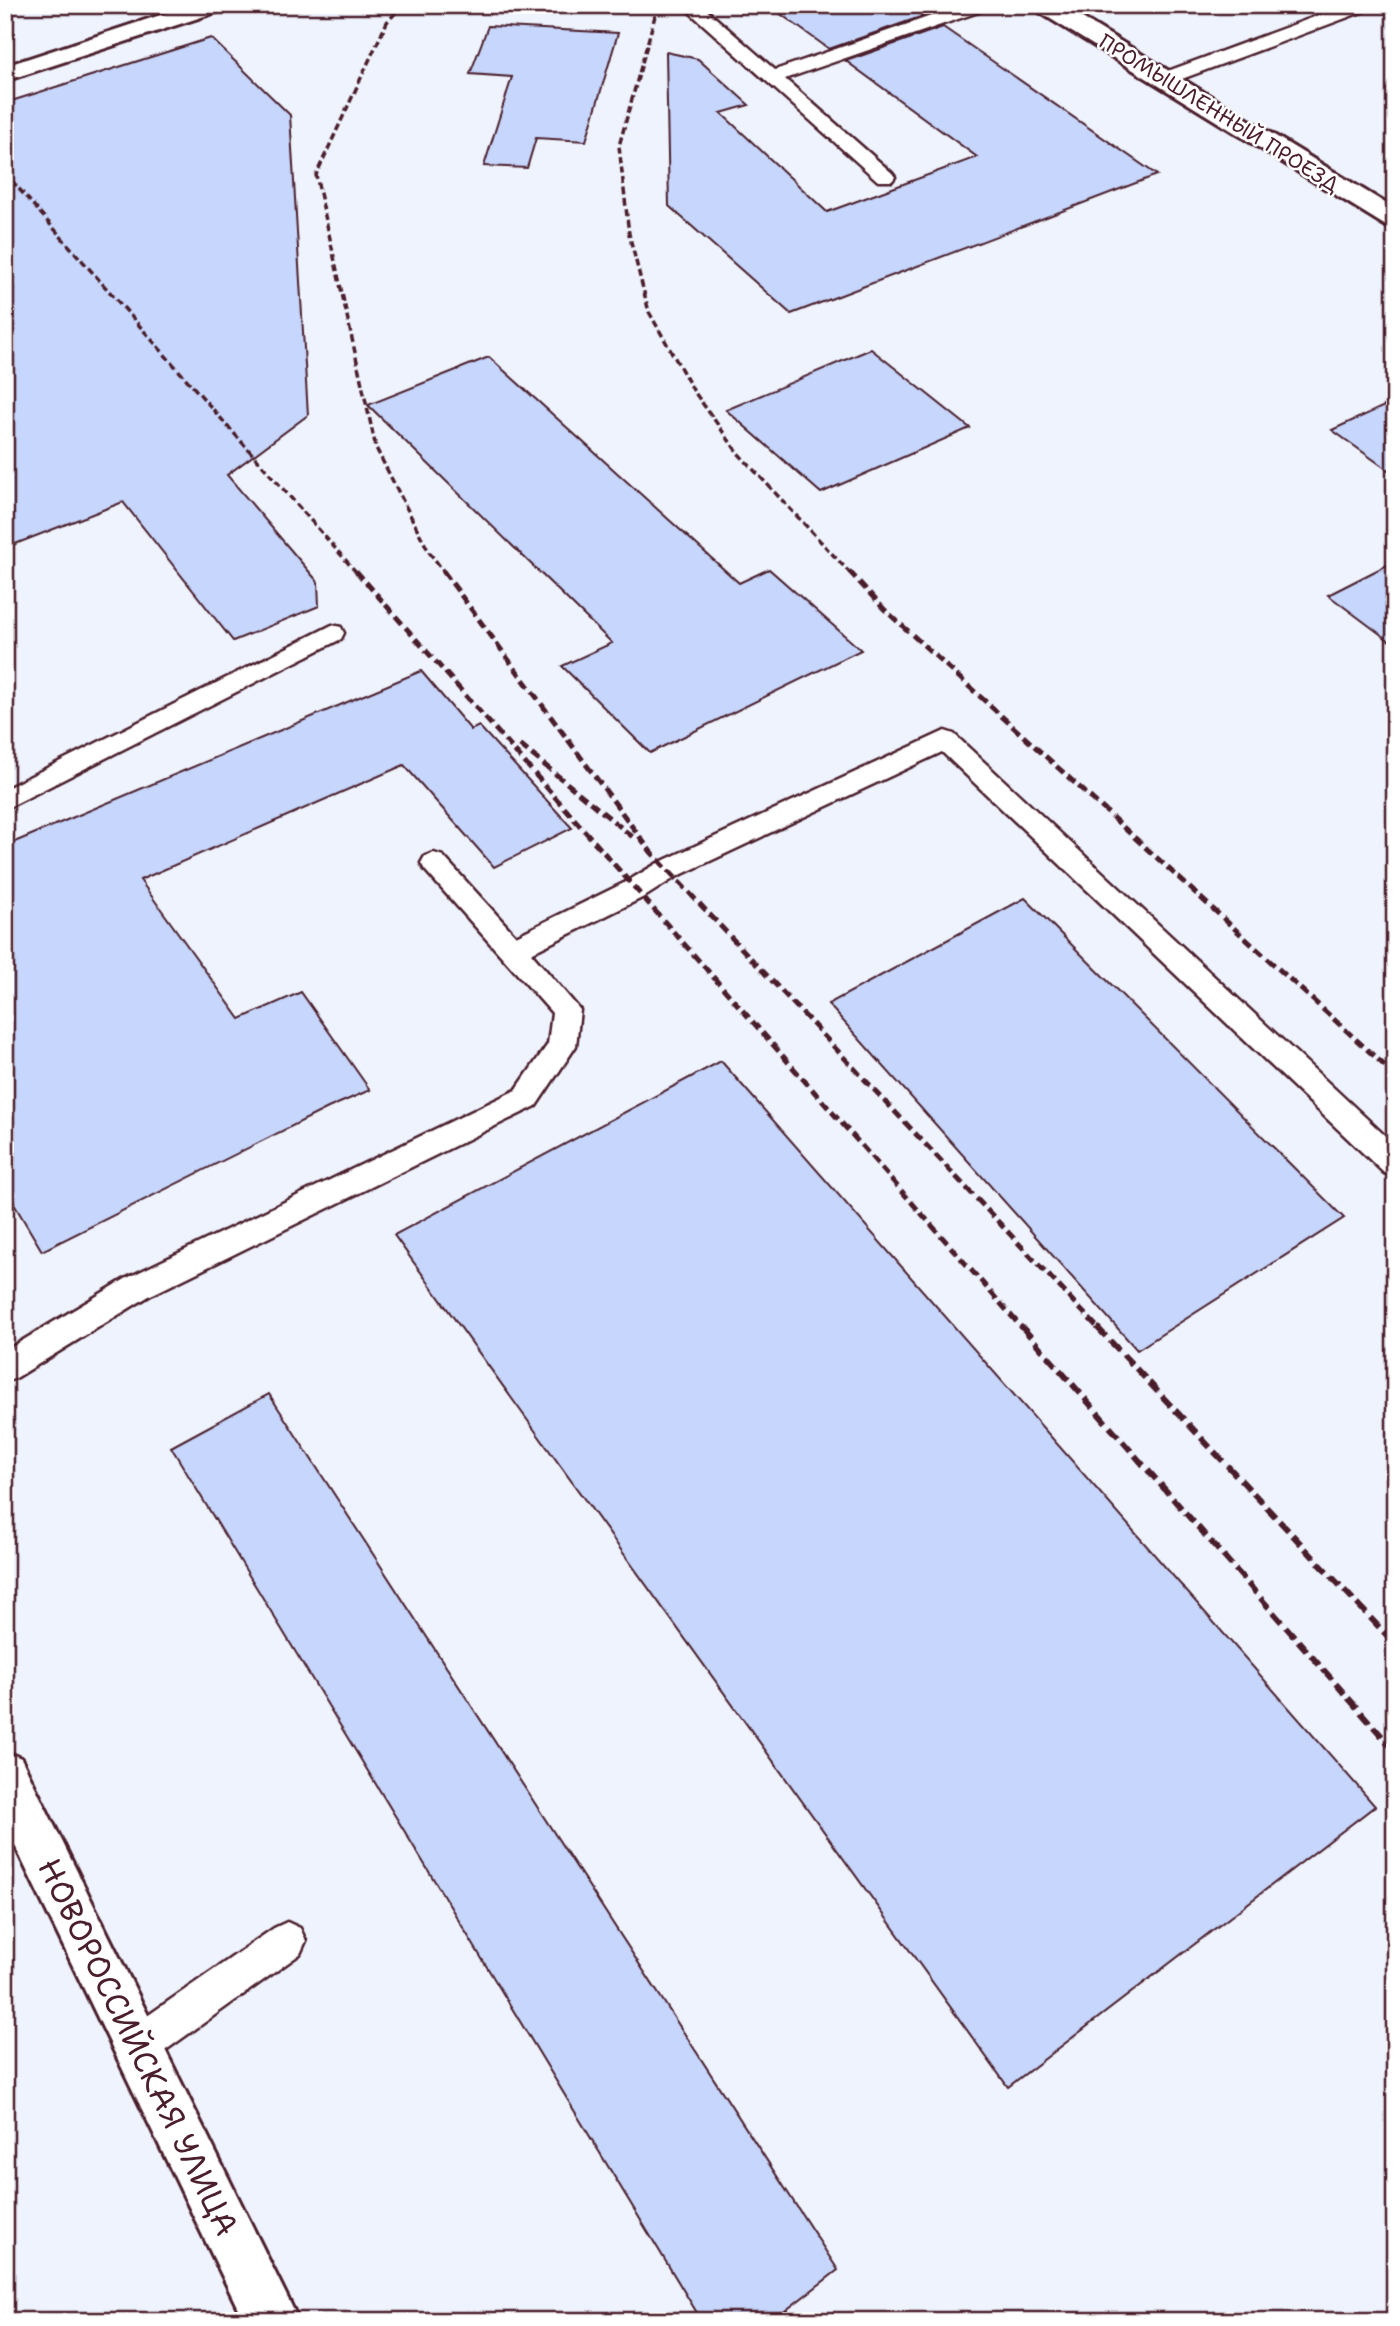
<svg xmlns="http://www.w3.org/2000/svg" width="1400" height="2326" viewBox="0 0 1400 2326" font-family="'Shantell Sans',sans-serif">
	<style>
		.built { fill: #eef3fe }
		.building { fill: #c6d6fc; stroke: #4a1f2b; stroke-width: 2 }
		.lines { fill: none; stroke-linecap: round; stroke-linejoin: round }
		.service-casing { stroke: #4a1f2b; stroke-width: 5 }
		.minor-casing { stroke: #4a1f2b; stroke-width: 6 }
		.service { fill: #fff; fill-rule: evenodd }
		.minor { fill: #fff; fill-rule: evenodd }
		.rail-far2 { stroke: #4a1f2b; stroke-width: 3.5; stroke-dasharray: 7 3.5; stroke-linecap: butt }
		.rail-far1 { stroke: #4a1f2b; stroke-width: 5; stroke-dasharray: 10 5; stroke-linecap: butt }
		.rail { stroke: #4a1f2b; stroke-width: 6; stroke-dasharray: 13 6; stroke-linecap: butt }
		.labels { text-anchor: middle; stroke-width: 5; stroke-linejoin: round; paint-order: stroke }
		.far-street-label { font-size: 21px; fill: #4a1f2b; stroke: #fff }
		.near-street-label { font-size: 32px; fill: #4a1f2b; stroke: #fff }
	</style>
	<rect width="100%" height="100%" fill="#fff"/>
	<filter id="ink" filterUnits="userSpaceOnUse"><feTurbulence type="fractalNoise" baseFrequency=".0143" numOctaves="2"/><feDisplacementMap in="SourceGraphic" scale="14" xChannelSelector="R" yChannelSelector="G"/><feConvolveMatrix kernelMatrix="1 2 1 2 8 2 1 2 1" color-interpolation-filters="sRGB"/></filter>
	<g filter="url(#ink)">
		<!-- built -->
		<rect class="built" x="5" y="5" width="1390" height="2316"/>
		<!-- building -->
		<g class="building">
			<path d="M768,5H908L923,16L829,49Z"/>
			<path d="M488,26L618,33L586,141L536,138L527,168L484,166L512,77L470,74Z"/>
			<path d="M943,27L1157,175L791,314L669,206L666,52L698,59L749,105L721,113L827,212L977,157L846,61Z"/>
			<path d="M211,38L290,115L308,415L227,475L318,582L319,606L233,641L123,502L5,548V103Z"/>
			<path d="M871,349L970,428L821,493L726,410Z"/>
			<path d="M489,357L739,583L769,569L861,650L650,753L562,666L612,643L368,405Z"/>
			<path d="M1395,401V475L1332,430Z"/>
			<path d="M1395,561V645L1328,595Z"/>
			<path d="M421,671L471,730L479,726L572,828L494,867L404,765L140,880L240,1019L301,992L370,1090L328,1108L42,1251L5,1189V846Z"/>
			<path d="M1025,898L1344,1218L1137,1350L828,1004Z"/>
			<path d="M721,1061L1375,1806L1008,2087L394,1235Z"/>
			<path d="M269,1394L838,2270L772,2321H702L171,1447Z"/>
		</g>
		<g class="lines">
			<!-- service casing -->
			<g class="service-casing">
				<g id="service">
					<path d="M963,5H990L987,9L785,79L892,173L895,177L892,181H878L687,10L690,6H702L775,70Z"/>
					<path d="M1347,5H1373L1370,9L1171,83L1164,85L1155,79L1157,75Z"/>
					<path d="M332,625L341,627L344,633L341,639L5,809V789Z"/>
					<path d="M945,731L954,734L1395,1145V1176L1384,1173L942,752L676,877L646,896L531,953L580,1010L576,1046L536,1106L149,1296L16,1378L5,1382V1351L127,1278L516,1090L548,1044L552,1013L425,870L421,863L425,856L434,853L443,856L516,936L626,882L658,863Z"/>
					<path d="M287,1922L300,1928L306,1941L300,1954L152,2060L138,2065L124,2060L119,2046L124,2032L274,1928Z"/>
				</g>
			</g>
			<!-- minor casing -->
			<g class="minor-casing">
				<g id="minor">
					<path d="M191,5H227L223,10L5,81V66Z"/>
					<path d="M1032,5H1061L1395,209V228L1386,226L1036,10Z"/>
					<path d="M5,1751L21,1758L299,2321H244L5,1825Z"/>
				</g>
			</g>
			<!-- service -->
			<use href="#service" class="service"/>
			<!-- minor -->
			<use href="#minor" class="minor"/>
			<!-- rail-far2 -->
			<g class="rail-far2">
				<path d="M403,5L387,22L316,175L376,448L429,552L445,573"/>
				<path d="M658,5L619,146L629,234L649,312L693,390L738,453L850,573"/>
				<path d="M5,173L357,573"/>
			</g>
			<!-- rail-far1 -->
			<g class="rail-far1">
				<path d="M356,571L1023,1329"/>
				<path d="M443,571L651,852L1099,1329"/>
				<path d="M849,571L884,609L1395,1075"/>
				<path d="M520,745L634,838"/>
			</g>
			<!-- rail -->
			<g class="rail">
				<path d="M1022,1327L1395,1751"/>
				<path d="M1097,1327L1395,1644"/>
			</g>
		</g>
	</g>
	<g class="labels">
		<!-- far-street labels -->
		<g class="far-street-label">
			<text transform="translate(1219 113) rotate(32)" y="7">ПРОМЫШЛЕННЫЙ ПРОЕЗД</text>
		</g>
		<!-- near-street labels -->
		<g class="near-street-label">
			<text transform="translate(138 2047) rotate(64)" y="11">НОВОРОССИЙСКАЯ УЛИЦА</text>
		</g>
	</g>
	<!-- margin -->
	<rect width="1400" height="2326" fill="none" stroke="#fff" stroke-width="28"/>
	<rect x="14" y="14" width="1372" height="2298" fill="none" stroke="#4a1f2b" stroke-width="2.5" filter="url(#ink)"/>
</svg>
